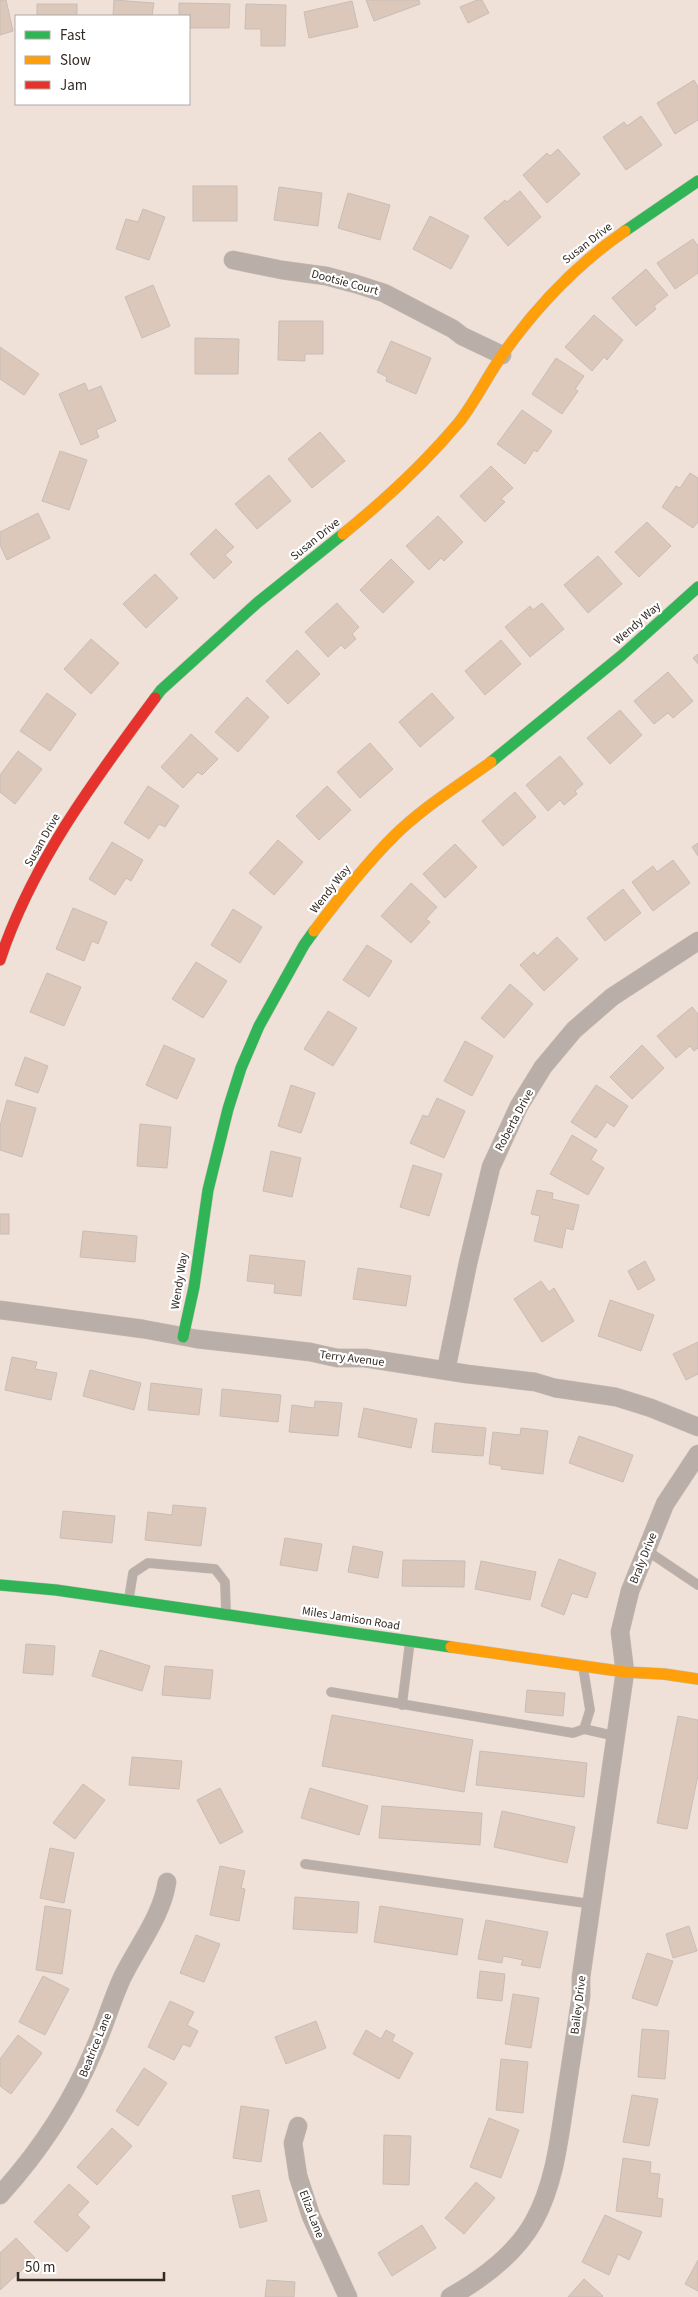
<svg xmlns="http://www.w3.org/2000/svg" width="698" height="2297" viewBox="0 0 698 2297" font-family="'Source Sans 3',sans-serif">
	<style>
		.building { fill: #dbc8bb; stroke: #c8bdb6 }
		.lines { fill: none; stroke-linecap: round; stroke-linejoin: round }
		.lane-casing { stroke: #c8bdb5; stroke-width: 10 }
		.street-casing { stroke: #c8bdb5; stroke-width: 19 }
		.fast-casing { stroke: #c8bdb5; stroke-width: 12 }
		.slow-casing { stroke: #c8bdb5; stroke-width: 12 }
		.jam-casing { stroke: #c8bdb5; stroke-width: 12 }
		.lane { stroke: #b9afa8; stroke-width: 9 }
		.street { stroke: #b9afa8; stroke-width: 18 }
		.fast { stroke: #30b455; stroke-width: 11 }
		.slow { stroke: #ff9f0a; stroke-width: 11 }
		.jam { stroke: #e5322d; stroke-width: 11 }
		.labels { text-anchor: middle; stroke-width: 4.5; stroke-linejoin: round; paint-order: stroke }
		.street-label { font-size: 12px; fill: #332a23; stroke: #fff }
	</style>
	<rect width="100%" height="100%" fill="#efe1d8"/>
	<!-- building -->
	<g class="building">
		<path d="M0,0H6L13,31L0,35Z"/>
		<path d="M114,0L154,3L152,16H113Z"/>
		<path d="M366,0H419L420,4L374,21Z"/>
		<path d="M477,0H482L489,13L468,23L460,7Z"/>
		<path d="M352,1L358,27L309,38L304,12Z"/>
		<path d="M179,3L230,4L229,28H189V16H179Z"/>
		<rect x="37" y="4" width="40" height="12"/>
		<path d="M246,4L286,5L285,46H261V29H245Z"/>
		<path d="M694,80L698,87V120L675,134L657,103Z"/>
		<path d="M641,116L662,145L626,170L603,137L624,122L627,126Z"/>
		<path d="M558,149L580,174L547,203L523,175L547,153L550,156Z"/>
		<rect x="193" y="186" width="44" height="35"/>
		<path d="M279,187L322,193L318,226L274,220Z"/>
		<path d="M520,191L541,217L508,246L484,218L505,200L507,202Z"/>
		<path d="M348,193L390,205L380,240L338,228Z"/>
		<path d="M143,209L165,217L149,260L116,249L126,219L138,222Z"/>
		<path d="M430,216L469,236L451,269L413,249Z"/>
		<path d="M693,239L698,246V273L675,289L657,263Z"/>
		<path d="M646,269L668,295L654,306L656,309L636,326L612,298Z"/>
		<path d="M153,285L170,326L142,338L125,297Z"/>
		<path d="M594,315L623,340L607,360L604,357L592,371L565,347Z"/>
		<path d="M279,321H323V354H305V361L278,360Z"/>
		<path d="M195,338L239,339L238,374H195Z"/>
		<path d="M391,341L431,358L416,394L386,381L387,377L377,372Z"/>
		<path d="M0,347L39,374L24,395L0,379Z"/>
		<path d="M556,358L584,376L575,389L578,391L562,414L532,394Z"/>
		<path d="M85,383L88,391L101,386L116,421L96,430L99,437L81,445L59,394Z"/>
		<path d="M522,410L552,431L537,452L534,450L525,464L497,444Z"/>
		<path d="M320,432L345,461L312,488L288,459Z"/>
		<path d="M60,451L87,460L69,510L42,501Z"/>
		<path d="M491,466L513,488L501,499L505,502L485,522L460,496Z"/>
		<path d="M690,473L698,478V522L693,528L662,507L676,486L680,488Z"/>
		<path d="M269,475L291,501L257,529L235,504Z"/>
		<path d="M38,513L50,538L7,560L0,545V532Z"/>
		<path d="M438,516L463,542L444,561L441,558L429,570L406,546Z"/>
		<path d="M647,522L671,546L639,577L615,552Z"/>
		<path d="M216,529L234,547L225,555L232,562L214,579L190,554Z"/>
		<path d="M598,556L622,584L588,613L564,585Z"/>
		<path d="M391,559L414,582L383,613L360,590Z"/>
		<path d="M155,574L178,598L146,628L123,604Z"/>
		<path d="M337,603L359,627L352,634L356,639L345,649L341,645L328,657L305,632Z"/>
		<path d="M542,603L564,629L530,657L505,627L530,606L533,610Z"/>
		<path d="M91,639L119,663L91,694L64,669Z"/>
		<path d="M501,640L521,664L485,695L465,671Z"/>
		<path d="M297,650L320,674L288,704L266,681Z"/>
		<path d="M698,654V664L693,658Z"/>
		<path d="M668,672L693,701L673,718L668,713L654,724L634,701Z"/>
		<path d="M47,693L76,714L50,751L20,731Z"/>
		<path d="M432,693L454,718L420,747L399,722Z"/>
		<path d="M247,697L269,717L238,752L215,732Z"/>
		<path d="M620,710L642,735L610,764L587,738Z"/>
		<path d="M191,734L218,759L202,775L198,772L183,788L161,767Z"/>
		<path d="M370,743L393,769L360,798L337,772Z"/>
		<path d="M18,751L42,769L15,804L0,792V775Z"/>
		<path d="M560,756L583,784L575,791L577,794L564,805L560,800L548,811L526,785Z"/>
		<path d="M148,786L179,806L165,827L159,824L149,839L124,823Z"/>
		<path d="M327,786L351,810L319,840L296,816Z"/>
		<path d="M515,792L536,817L503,846L482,821Z"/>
		<path d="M278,840L303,862L274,895L249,873Z"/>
		<path d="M112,842L143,860L131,881L126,878L115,895L89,879Z"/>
		<path d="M698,843V856L692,847Z"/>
		<path d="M455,844L477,867L445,898L423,874Z"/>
		<path d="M673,860L690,883L653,911L632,882L653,866L657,872Z"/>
		<path d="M411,883L437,907L426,919L430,922L411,943L381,916Z"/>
		<path d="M623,889L641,913L605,941L587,918Z"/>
		<path d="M73,908L107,922L98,944L92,941L84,961L56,949Z"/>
		<path d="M233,909L262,927L240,963L211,945Z"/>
		<path d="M557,937L578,959L544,991L520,965L534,952L537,956Z"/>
		<path d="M367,945L392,961L369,997L343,980Z"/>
		<path d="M196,962L227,981L203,1018L172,999Z"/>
		<path d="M47,973L81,987L64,1026L30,1012Z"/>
		<path d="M510,984L533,1004L504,1038L481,1018Z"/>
		<path d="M692,1007L698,1014V1048L694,1051L690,1046L676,1058L657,1036Z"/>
		<path d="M328,1011L357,1028L333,1066L304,1049Z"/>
		<path d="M465,1041L493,1056L472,1096L444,1081Z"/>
		<path d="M164,1045L195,1059L177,1099L146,1085Z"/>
		<path d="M642,1045L664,1068L632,1099L610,1077Z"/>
		<path d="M25,1057L48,1066L38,1093L15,1085Z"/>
		<path d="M291,1085L315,1093L301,1133L278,1126Z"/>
		<path d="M596,1085L628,1106L614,1127L607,1122L596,1138L571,1122Z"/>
		<path d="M437,1098L465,1111L444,1158L410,1143L423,1115L428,1117Z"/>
		<path d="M7,1100L36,1108L22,1157L0,1150V1126Z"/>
		<path d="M140,1124L171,1127L167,1168L137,1166Z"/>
		<path d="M572,1135L597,1150L591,1160L604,1168L588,1195L550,1174Z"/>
		<path d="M271,1151L301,1158L292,1197L263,1191Z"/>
		<path d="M413,1165L442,1174L429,1216L400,1207Z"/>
		<path d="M537,1190L553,1193L552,1199L579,1205L573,1230L566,1228L562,1248L534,1241L540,1216L531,1214Z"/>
		<rect x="0" y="1214" width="9" height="20"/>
		<path d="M83,1231L137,1236L135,1262L80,1257Z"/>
		<path d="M250,1255L305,1261L301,1296L274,1293L275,1284L247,1281Z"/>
		<path d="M645,1261L655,1280L638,1290L628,1271Z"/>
		<path d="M358,1268L411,1276L406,1306L353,1299Z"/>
		<path d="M541,1281L549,1292L554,1288L574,1321L542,1342L514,1299Z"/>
		<path d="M610,1300L654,1315L641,1351L598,1336Z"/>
		<path d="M698,1342V1374L686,1380L673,1354Z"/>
		<path d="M12,1357L37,1362L35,1369L57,1373L51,1400L5,1390Z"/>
		<path d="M90,1370L141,1383L134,1410L83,1396Z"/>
		<path d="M151,1383L202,1389L199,1415L148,1410Z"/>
		<path d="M222,1389L281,1395L278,1422L220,1416Z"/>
		<path d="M315,1401L342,1403L338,1436L289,1432L292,1405L314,1408Z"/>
		<path d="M364,1408L417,1419L411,1448L358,1437Z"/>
		<path d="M435,1423L486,1428L483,1456L432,1452Z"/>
		<path d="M521,1428L548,1431L543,1474L501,1469L502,1466L489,1464L493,1432L520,1435Z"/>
		<path d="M579,1436L633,1455L623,1482L569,1463Z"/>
		<path d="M173,1505L206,1508L201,1546L145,1540L148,1512L172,1515Z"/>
		<path d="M63,1511L115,1516L112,1543L60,1538Z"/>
		<path d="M285,1538L322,1544L317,1571L280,1565Z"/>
		<path d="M353,1546L383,1552L378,1578L348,1572Z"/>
		<path d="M559,1559L596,1573L587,1598L572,1593L564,1615L541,1606Z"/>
		<path d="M403,1560L465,1561L464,1587L402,1586Z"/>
		<path d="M481,1561L536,1572L530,1600L475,1589Z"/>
		<path d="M26,1644L55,1646L53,1675L23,1673Z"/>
		<path d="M100,1650L150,1666L142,1691L92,1676Z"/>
		<path d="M165,1666L213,1670L210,1699L162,1695Z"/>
		<path d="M527,1690L565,1693L563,1716L525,1712Z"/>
		<path d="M332,1715L473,1740L464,1792L322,1766Z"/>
		<path d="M678,1716L698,1720V1775L687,1829L657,1823Z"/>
		<path d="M480,1751L587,1763L584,1797L476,1785Z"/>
		<path d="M132,1757L182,1761L179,1789L129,1785Z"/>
		<path d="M83,1784L105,1800L75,1839L53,1823Z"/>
		<path d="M220,1788L243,1832L220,1844L197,1800Z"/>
		<path d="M310,1788L368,1806L359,1835L301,1818Z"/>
		<path d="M382,1806L482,1813L480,1845L379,1838Z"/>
		<path d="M502,1811L575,1827L567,1863L494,1847Z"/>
		<path d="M50,1848L74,1853L64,1903L40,1898Z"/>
		<path d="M220,1866L245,1871L241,1888L245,1889L239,1921L210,1915Z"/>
		<path d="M295,1897L359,1902L357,1933L293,1929Z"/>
		<path d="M45,1906L71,1910L62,1974L36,1970Z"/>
		<path d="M380,1906L463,1919L457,1955L374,1942Z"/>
		<path d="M486,1920L548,1932L540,1968L521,1965L523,1960L503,1956L502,1963L478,1959Z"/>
		<path d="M689,1926L697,1951L673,1958L666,1934Z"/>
		<path d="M196,1935L220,1944L204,1982L180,1973Z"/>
		<path d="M647,1953L673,1961L657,2006L632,1998Z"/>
		<path d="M480,1971L505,1974L502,2001L477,1998Z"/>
		<path d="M43,1976L69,1989L45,2035L19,2022Z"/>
		<path d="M513,1994L539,1998L531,2048L505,2044Z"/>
		<path d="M170,2001L194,2012L187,2025L198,2031L190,2047L183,2044L174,2060L148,2047Z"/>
		<path d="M316,2021L326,2048L286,2064L275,2037Z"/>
		<path d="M642,2029L669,2031L665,2079L638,2077Z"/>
		<path d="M366,2030L381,2039L386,2030L395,2035L392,2041L413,2053L399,2079L353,2054Z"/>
		<path d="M18,2035L42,2053L11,2094L0,2086V2059Z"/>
		<path d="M501,2059L528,2062L523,2113L496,2110Z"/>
		<path d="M144,2068L167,2083L138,2126L116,2111Z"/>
		<path d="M632,2095L658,2099L649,2146L623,2142Z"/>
		<path d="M241,2106L269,2110L261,2162L233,2158Z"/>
		<path d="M489,2118L519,2130L501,2178L470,2167Z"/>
		<path d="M112,2128L132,2146L97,2185L77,2167Z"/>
		<path d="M384,2135L411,2136L409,2185L383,2184Z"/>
		<path d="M623,2158L651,2162L650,2173L660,2174L657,2198L663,2199L661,2217L616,2211Z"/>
		<path d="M476,2182L495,2198L464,2234L445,2218Z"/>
		<path d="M69,2184L89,2202L77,2215L90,2227L67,2252L34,2222Z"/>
		<path d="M259,2190L267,2221L240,2228L232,2196Z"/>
		<path d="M605,2215L642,2232L629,2260L618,2254L609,2275L582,2262Z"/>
		<path d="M422,2225L436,2248L392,2276L378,2253Z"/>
		<path d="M16,2238L35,2258L0,2290V2253Z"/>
		<path d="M698,2260V2291L685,2284Z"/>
		<path d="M584,2279L603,2296L602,2297H568Z"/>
		<path d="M267,2280L295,2282L294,2297H265Z"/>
	</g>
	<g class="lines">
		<!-- lane casing -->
		<g class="lane-casing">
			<g id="lane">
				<path d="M646,1550L698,1585"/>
				<path d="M129,1598L133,1573L148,1563L215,1569L225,1582L226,1612"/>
				<path d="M331,1692L573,1733L584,1729L590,1710L583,1667"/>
				<path d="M402,1705L410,1641"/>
				<path d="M584,1729L615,1736"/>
				<path d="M305,1864L592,1904"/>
			</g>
		</g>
		<!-- street casing -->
		<g class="street-casing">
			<g id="street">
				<path d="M233,260L282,270L326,276L356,284L384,293L453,329L462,336L502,355"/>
				<path d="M0,1310L143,1329L197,1339L310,1352L337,1358H365L467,1374L535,1382L555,1388L616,1397L651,1408L698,1427"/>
				<path d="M446,1370L468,1263L491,1167L519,1106L543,1067L574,1030L612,997L698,941"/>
				<path d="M298,2126L293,2143L298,2176L311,2216L348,2297"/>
				<path d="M0,2195C39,2152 70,2106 93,2052C104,2028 111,2002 122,1978C137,1947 162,1916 167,1882"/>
				<path d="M450,2297C482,2279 516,2254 534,2221C554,2185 559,2141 565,2101C570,2066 576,2031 581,1996V1977L625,1672L620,1632L630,1591L665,1504L698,1454"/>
			</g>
		</g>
		<!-- fast casing -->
		<g class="fast-casing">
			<g id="fast">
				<path d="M625,231L698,181"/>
				<path d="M155,698L161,690L257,603L343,534"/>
				<path d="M491,762L621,656L698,587"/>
				<path d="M183,1337L194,1287L208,1190L228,1109L241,1068L259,1026L304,945L314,931"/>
				<path d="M0,1585L56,1590L451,1647"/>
			</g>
		</g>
		<!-- slow casing -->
		<g class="slow-casing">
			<g id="slow">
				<path d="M343,534C385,500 425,463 460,421C476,400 488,375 503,354C537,306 577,264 625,231"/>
				<path d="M314,931C339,898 364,866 393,837C422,808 458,786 491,762"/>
				<path d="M451,1647L625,1672L664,1674L698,1679"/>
			</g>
		</g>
		<!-- jam casing -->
		<g class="jam-casing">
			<path id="jam" d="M0,960C32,863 95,779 155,698"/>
		</g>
		<!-- lane -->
		<use href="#lane" class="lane"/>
		<!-- street -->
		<use href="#street" class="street"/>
		<!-- fast -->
		<use href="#fast" class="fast"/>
		<!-- slow -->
		<use href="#slow" class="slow"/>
		<!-- jam -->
		<use href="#jam" class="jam"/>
	</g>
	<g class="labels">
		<!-- street labels -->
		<g class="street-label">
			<text transform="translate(587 243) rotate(-38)" y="4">Susan Drive</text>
			<text transform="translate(345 282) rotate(15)" y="4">Dootsie Court</text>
			<text transform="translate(315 539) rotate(-39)" y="4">Susan Drive</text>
			<text transform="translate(637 623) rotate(-41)" y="4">Wendy Way</text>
			<text transform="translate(42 840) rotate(-60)" y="4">Susan Drive</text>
			<text transform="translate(330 889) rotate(-52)" y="4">Wendy Way</text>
			<text transform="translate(514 1120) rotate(-62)" y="4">Roberta Drive</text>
			<text transform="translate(179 1281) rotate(-81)" y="4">Wendy Way</text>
			<text transform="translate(352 1358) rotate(7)" y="4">Terry Avenue</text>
			<text transform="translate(643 1558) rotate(-68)" y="4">Braly Drive</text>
			<text transform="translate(351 1618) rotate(9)" y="4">Miles Jamison Road</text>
			<text transform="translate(578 2005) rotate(-83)" y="4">Bailey Drive</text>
			<text transform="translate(95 2045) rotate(-68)" y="4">Beatrice Lane</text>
			<text transform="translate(312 2214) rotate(69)" y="4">Eliza Lane</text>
		</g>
	</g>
	<!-- legend -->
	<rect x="15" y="15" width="175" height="90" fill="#ffffff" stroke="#adaaa7"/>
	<rect x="25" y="31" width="25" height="8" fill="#30b455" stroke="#adaaa7"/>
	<text x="60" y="40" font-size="15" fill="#332a23">Fast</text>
	<rect x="25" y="56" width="25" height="8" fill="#ff9f0a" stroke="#adaaa7"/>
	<text x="60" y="65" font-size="15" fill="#332a23">Slow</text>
	<rect x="25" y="81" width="25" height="8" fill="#e5322d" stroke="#adaaa7"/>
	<text x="60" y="90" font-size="15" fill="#332a23">Jam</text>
	<!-- scale -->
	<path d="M18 2272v8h146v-8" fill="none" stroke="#332a23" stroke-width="2.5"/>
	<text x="25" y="2272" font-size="15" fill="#332a23" stroke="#ffffff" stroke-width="4" paint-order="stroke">50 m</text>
</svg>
